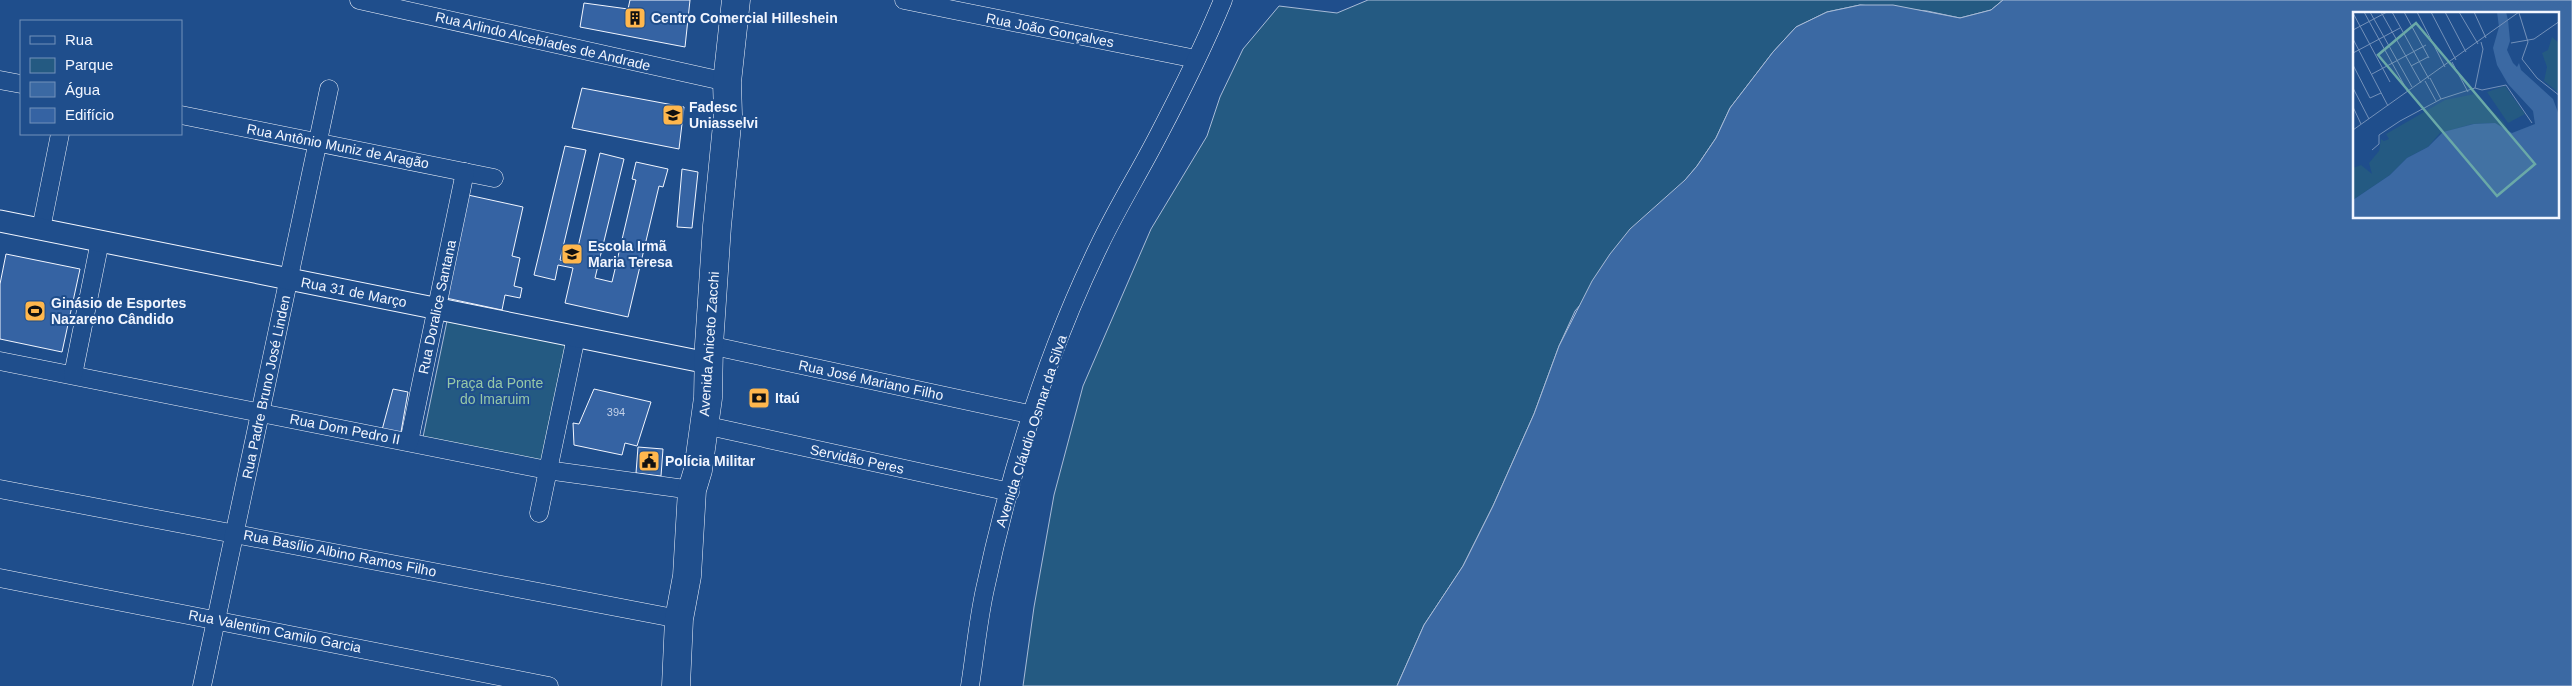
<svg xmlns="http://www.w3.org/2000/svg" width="2572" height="686" viewBox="0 0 2572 686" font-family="Arial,sans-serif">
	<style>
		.green { fill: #245a82; stroke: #a8bbd7 }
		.water { fill: #3b69a3; stroke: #a8bbd7; fill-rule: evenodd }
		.building { fill: #3563a3; stroke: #f2f6ff }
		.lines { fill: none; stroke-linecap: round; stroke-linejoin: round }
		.minor-casing { stroke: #f2f6ff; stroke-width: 19 }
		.tertiary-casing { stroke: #f2f6ff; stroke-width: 23 }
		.primary-casing { stroke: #f2f6ff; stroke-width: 29 }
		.minor { stroke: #1f4e8c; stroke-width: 18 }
		.tertiary { stroke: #1f4e8c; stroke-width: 21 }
		.primary { stroke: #1f4e8c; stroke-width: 28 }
		.labels { text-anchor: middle; stroke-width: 4; stroke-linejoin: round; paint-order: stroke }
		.number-label { font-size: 11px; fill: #c3d1e8 }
		.poi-label { font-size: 14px; font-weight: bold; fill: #f2f6ff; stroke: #1f4e8c; text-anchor: start }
		.street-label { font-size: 14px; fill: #f2f6ff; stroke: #1f4e8c }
		.park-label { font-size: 14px; fill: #97c8a6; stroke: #1f4e8c }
		.inset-road { fill: none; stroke: #7391ba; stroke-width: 1 }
		.view { fill: #6aa9a8; fill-opacity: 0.15; stroke: #6aa9a8; stroke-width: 2.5 }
		.inset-edge { fill: none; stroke: #f2f6ff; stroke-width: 2.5 }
	</style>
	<rect width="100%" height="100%" fill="#1f4e8c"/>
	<!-- green -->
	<g class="green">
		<path d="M1368,0H2003L1991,10L1960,18L1927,11L1860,5L1827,12L1796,27L1773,52L1730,108L1716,138L1697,166L1575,311L1559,346L1534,414L1493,506L1463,566L1424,625L1397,686H1023L1034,607L1054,495L1083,386L1151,229L1207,136L1220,97L1243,49L1279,6L1337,13Z"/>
		<path d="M447,321L567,345L543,462L423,437Z"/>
	</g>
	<!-- water -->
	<path class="water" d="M2003,0H2572V686H1397L1424,625L1463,566L1493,506L1534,414L1559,346L1592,281L1610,254L1630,229L1685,180L1697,166L1716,138L1730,108L1773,52L1796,27L1827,12L1860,5H1893L1960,18L1991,10ZM2354,14H2558V218H2354Z"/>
	<!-- building -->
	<g class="building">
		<path d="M630,0H690L685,47L580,27L584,3L628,9Z"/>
		<path d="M582,88L684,107L679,149L572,128Z"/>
		<path d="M565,146L586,150L560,260L574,264L600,153L624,159L595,278L612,282L636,180L632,179L636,162L668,169L663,187L659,186L628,317L565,303L573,268L558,265L555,280L534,275Z"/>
		<path d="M682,169L698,172L692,228L677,227Z"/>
		<path d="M468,195L523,207L512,256L520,258L514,286L522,288L520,298L505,295L502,310L446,298Z"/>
		<path d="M6,254L80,269L62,352L0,339V284Z"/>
		<path d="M393,389L408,392L401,432L382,430Z"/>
		<path d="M594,389L651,402L637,446L625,443L622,455L574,445L573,423L579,424Z"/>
		<path d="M638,447L663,449L661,476L636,473Z"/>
	</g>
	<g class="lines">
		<!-- minor casing -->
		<g class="minor-casing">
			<g id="minor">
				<path d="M359,0L727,82"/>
				<path d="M904,0L1196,59"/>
				<path d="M0,80L21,84"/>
				<path d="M181,115L494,178"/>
				<path d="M41,229L60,134"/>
				<path d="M709,345L1033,415"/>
				<path d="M0,361L547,470L692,490"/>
				<path d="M73,375L100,241"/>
				<path d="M704,425L1010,492"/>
				<path d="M409,442L465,172"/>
				<path d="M0,489L679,619"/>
				<path d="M539,513L576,337"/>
				<path d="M0,578L549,686"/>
				<path d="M202,686L329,89"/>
				<path d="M970,686C975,654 978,621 985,589C1010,472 1047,353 1099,246C1117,208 1139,173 1158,136C1181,92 1204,46 1223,0"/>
			</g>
		</g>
		<!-- tertiary casing -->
		<g class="tertiary-casing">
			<path id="tertiary" d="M0,221L708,363"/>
		</g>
		<!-- primary casing -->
		<g class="primary-casing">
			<path id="primary" d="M676,686L679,619L687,576L692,490L698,470L708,398L709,345L717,226L728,115L727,82L736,0"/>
		</g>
		<!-- minor -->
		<use href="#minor" class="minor"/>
		<!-- tertiary -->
		<use href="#tertiary" class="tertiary"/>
		<!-- primary -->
		<use href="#primary" class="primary"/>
	</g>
	<!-- icons -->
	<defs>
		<g id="building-square" transform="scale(1.125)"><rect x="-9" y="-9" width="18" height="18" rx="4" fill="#ffb74d" stroke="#1f4e8c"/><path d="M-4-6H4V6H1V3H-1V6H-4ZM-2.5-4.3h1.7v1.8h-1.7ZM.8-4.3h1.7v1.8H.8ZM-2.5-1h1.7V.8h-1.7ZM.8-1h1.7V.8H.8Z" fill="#111"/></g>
		<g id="university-square" transform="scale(1.125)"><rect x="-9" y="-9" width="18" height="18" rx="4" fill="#ffb74d" stroke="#1f4e8c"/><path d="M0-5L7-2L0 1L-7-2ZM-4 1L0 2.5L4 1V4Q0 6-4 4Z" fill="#111"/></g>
		<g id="school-square" transform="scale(1.125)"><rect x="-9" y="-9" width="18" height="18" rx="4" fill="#ffb74d" stroke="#1f4e8c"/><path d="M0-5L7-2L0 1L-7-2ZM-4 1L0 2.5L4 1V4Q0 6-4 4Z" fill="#111"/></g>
		<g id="stadium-square" transform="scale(1.125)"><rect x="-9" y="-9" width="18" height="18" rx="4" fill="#ffb74d" stroke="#1f4e8c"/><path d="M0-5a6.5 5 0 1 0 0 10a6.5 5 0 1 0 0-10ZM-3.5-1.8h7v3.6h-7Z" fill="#111"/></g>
		<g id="bank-square" transform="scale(1.125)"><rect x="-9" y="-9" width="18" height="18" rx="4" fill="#ffb74d" stroke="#1f4e8c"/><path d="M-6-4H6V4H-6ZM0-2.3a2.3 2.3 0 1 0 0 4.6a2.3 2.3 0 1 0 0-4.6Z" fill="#111"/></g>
		<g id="civic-square" transform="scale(1.125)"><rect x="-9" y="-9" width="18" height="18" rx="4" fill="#ffb74d" stroke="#1f4e8c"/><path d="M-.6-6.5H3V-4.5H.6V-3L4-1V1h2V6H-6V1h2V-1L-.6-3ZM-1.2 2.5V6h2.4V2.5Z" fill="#111"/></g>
	</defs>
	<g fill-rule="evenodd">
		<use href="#building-square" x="635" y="18"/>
		<use href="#university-square" x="673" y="115"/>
		<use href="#school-square" x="572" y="254"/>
		<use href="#stadium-square" x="35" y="311"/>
		<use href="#bank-square" x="759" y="398"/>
		<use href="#civic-square" x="649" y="461"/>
	</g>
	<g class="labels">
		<!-- number labels -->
		<g class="number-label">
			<text x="616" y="416">394</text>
		</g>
		<!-- poi labels -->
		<g class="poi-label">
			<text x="651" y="23">Centro Comercial Hilleshein</text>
			<text x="689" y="112">Fadesc<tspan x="689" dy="16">Uniasselvi</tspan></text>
			<text x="588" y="251">Escola Irmã<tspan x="588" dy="16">Maria Teresa</tspan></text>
			<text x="51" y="308">Ginásio de Esportes<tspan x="51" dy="16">Nazareno Cândido</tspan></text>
			<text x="775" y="403">Itaú</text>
			<text x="665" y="466">Polícia Militar</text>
		</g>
		<!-- street labels -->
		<g class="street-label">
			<text transform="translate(1050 30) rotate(11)" y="5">Rua João Gonçalves</text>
			<text transform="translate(543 41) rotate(13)" y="5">Rua Arlindo Alcebíades de Andrade</text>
			<text transform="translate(338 146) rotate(11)" y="5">Rua Antônio Muniz de Aragão</text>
			<text transform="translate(354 292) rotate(11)" y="5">Rua 31 de Março</text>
			<text transform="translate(437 307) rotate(-78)" y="5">Rua Doralice Santana</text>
			<text transform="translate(709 344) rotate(-86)" y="5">Avenida Aniceto Zacchi</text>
			<text transform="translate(871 380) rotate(12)" y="5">Rua José Mariano Filho</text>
			<text transform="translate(266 387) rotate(-78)" y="5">Rua Padre Bruno José Linden</text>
			<text transform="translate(345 429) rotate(11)" y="5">Rua Dom Pedro II</text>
			<text transform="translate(1031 431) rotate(-72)" y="5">Avenida Cláudio Osmar da Silva</text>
			<text transform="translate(857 459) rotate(12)" y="5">Servidão Peres</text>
			<text transform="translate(340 553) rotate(11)" y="5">Rua Basílio Albino Ramos Filho</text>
			<text transform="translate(275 631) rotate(11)" y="5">Rua Valentim Camilo Garcia</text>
		</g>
		<!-- park labels -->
		<g class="park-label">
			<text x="495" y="388">Praça da Ponte<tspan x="495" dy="16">do Imaruim</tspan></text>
		</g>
	</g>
	<!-- overview -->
	<g transform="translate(2353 12)">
		<rect width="206" height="206" fill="#1f4e8c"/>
		<path d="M199,25L206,31V81L191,69L194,55L189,41L195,38ZM152,74L172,102L155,111L134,80ZM122,82L151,110L157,121L139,111L119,112L87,121L75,135L54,146L37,163L0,188V156L8,153L19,162L16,151L26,139L28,127L31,129L36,127L33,122L92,88Z" fill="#245a82"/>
		<path d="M144,0H153L155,8L157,29L154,38L160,51L164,55L166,51L168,58L200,87L206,103V206H0V188L37,163L54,146L75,135L90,120L121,112L142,111L159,121L182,112L180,99L155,72L144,53L140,36L146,15Z" fill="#3b69a3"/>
		<path class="inset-road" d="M11,0L55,80M17,0L59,75M28,0L68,71M39,0L76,67M51,0L76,46M64,0L92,55M78,0L103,48M92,0L113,40M106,0L125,32M121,0L133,26M0,1L37,70M166,1L175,30M0,18L34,0M0,27L35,94M175,30L169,47L184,66L207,84M158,31L181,27L207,9M0,41L47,16M99,50L115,80M0,53L17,86L28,81M58,54L75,45M19,62L73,33M77,66L88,87M72,69L83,89M0,76L16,107M122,76L130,37L128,30M0,95L8,112M0,118L166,0M19,138L26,132V123L47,109L88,87L122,76L129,78L153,73L179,111"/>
		<path class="view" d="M63,11L182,152L144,184L25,43Z"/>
		<rect width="206" height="206" class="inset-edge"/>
	</g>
	<!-- legend -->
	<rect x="20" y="20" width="162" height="115" fill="#1f4e8c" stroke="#7391ba"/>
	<rect x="30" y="36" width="25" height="8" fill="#1f4e8c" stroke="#7391ba"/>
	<text x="65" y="45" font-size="15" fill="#f2f6ff">Rua</text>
	<rect x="30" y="58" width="25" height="15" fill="#245a82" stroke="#7391ba"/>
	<text x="65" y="70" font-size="15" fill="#f2f6ff">Parque</text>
	<rect x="30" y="82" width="25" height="15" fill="#3b69a3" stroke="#7391ba"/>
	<text x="65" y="95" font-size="15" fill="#f2f6ff">Água</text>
	<rect x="30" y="108" width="25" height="15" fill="#3563a3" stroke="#7391ba"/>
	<text x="65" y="120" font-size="15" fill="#f2f6ff">Edifício</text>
</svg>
